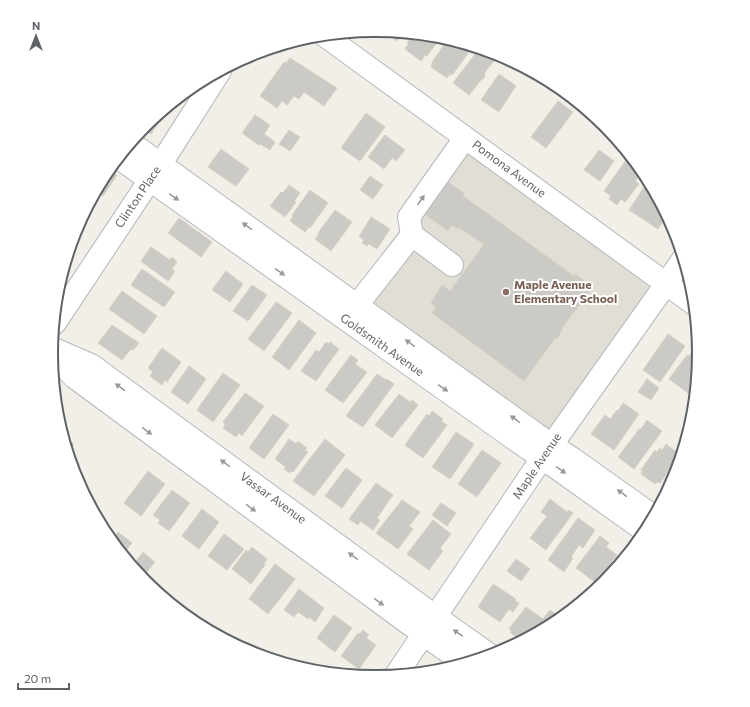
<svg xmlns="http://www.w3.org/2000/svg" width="750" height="707" viewBox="0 0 750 707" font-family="Commissioner,sans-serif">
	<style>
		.education { fill: #e1ded6 }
		.building { fill: #cccac5; stroke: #d6d1c6 }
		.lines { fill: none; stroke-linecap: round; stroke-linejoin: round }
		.minor-casing { stroke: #b5b8bc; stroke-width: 24 }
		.minor { stroke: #fff; stroke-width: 22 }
		.oneway { fill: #979a9d }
		.education-dot { fill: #8d6e63; stroke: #fff; stroke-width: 1.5 }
		.labels { text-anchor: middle; stroke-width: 4; stroke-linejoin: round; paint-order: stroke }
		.street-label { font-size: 12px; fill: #5f6368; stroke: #fff }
		.education-label { font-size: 12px; font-weight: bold; fill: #785e54; stroke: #fff; text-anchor: start }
		.rim { fill: none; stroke: #5f6368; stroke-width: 2 }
	</style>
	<rect width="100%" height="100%" fill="#f1efe8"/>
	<!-- education -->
	<path class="education" d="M464,139L663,284L553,449L349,301Z"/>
	<!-- building -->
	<g class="building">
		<path d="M383,31L406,33L402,39L400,38L397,41Z"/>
		<path d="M414,34L441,37L427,56L425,55L421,61L405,49L409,43H407Z"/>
		<path d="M448,39L469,45L467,47L471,49L453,74L449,75L447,78L431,67L433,61Z"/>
		<path d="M479,49L490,52L497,57L485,72L484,78L480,81L469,95L453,83Z"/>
		<path d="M290,58L337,88L324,106L304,92L299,99L294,96L287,105L282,101L277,108L260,96L284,62L286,63Z"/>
		<path d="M521,66L537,75L533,80L519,69Z"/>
		<path d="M499,74L516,86L499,112L481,100Z"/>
		<path d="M558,101L573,112L546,148L531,137Z"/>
		<path d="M366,113L385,127L360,161L341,148Z"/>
		<path d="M159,114L158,116L161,118L151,134L143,129L146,125Z"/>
		<path d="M255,115L270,125L264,134L275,142L270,150L260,144L259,145L242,133Z"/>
		<path d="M289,130L300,137L290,151L279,144Z"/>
		<path d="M385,135L405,150L396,161L392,158L384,169L368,157Z"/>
		<path d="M221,149L249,169L236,186L208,167Z"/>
		<path d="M599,150L614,161L600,181L584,170Z"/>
		<path d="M629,156L642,171L635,181L639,184L625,202L621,199L617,205L609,199L611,196L604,191Z"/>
		<path d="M109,170L117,175L103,196L96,192L106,174Z"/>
		<path d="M370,176L383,185L373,199L360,190Z"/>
		<path d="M447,181L464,193L463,196L574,276L575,274L593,287L562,328H563L557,339L555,338L524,381L432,313L436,307L431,303L442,285L450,291L484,244L458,227L457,229L452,225L448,231L424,214Z"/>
		<path d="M648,181L667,216L658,229L629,210Z"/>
		<path d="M289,185L300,193L294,201L296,202L285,217L270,206L281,192L283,193Z"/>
		<path d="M310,190L328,203L310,228L309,227L305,232L290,221L293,216L292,215Z"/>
		<path d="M93,197L98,200L79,229L77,228Z"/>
		<path d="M335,210L352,222L331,251L315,239L319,234L318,233Z"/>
		<path d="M371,217L390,229L377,249L369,244L367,246L362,243L364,240L359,237Z"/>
		<path d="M179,218L212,242L201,257L168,233Z"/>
		<path d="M151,247L170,260L172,257L177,262L172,269L175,271L168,281L141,261Z"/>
		<path d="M142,269L175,292L164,307L131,285Z"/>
		<path d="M226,271L243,284L230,302L212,290Z"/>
		<path d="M252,285L267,295L248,321L233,311Z"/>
		<path d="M122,291L157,316L144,334L109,309Z"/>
		<path d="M276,302L292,313L264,351L248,339Z"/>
		<path d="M299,320L316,333L289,370L272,357Z"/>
		<path d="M112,325L139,343L133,350L131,349L122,360L98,343Z"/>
		<path d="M668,334L685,346L660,382L643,370Z"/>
		<path d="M326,342L329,344L330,342L339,349L316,381L301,371L316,350L319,352Z"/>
		<path d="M162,348L181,362L167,382L165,380L162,385L150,376L153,372L148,368Z"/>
		<path d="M692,352L698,356L696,383L688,393L669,379L687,355L689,356Z"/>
		<path d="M351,355L358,360L355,364L367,372L343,403L325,390Z"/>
		<path d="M189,366L206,379L188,404L171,392Z"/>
		<path d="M223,373L240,385L213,422L197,410Z"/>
		<path d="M377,374L386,380L387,379L394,384L363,427L346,416Z"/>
		<path d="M647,379L659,388L651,400L638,392Z"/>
		<path d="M245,393L264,406L242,436L239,433L236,437L223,428L225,424L223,422Z"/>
		<path d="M399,394L410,402L412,400L418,405L392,438L375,425Z"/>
		<path d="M623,403L639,414L614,450L591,434L605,415L610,419L617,410L618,411Z"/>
		<path d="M432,411L443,419L441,421L447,425L423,458L405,445L427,414L429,416Z"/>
		<path d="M273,414L289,425L264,459L249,448Z"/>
		<path d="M647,420L662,431L634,469L618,457L640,428L641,429Z"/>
		<path d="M456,432L474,444L450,479L432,467Z"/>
		<path d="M64,437L74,444L68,452Z"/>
		<path d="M289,439L296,444L298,441L307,448L305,450L308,452L293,472L292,471L290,473L284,469L286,467L275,459Z"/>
		<path d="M325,439L345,455L314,496L293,481Z"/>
		<path d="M666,444L679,454L673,463H674L660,483L657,482L655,484L641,474L643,471L641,470L655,450L657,452L660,448L662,450Z"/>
		<path d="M482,450L501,463L477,497L458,484Z"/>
		<path d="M346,468L362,480L342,508L325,496Z"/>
		<path d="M148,471L165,484L141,516L124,503Z"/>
		<path d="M674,476V478L666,492L664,490Z"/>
		<path d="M376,483L393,495L377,518L380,520L373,530L360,521L358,525L349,519Z"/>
		<path d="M172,490L190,503L169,531L158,523L160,520L153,515Z"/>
		<path d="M550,499L567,512L569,510L573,513L546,550L530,538L547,516L541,512Z"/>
		<path d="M402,500L420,512L409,526L413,529L398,549L376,533Z"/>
		<path d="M441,503L456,513L447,526L432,515Z"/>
		<path d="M202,509L219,522L199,549L182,536Z"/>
		<path d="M578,518L595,530L583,548L579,545L571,557L573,558L564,572L548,560Z"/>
		<path d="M433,520L451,534L440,548L443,551L429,570L407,554Z"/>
		<path d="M118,532L132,543L123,554L112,540Z"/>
		<path d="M224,534L244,549L227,570L208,556Z"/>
		<path d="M600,536L609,543L606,547L617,555L596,583L576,568Z"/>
		<path d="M252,547L267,559L264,564L265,565L251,584L232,569L246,550L248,552Z"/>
		<path d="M143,552L155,562L146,573L134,564Z"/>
		<path d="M516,559L530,569L521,581L507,571Z"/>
		<path d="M275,564L295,579L268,614L249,599Z"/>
		<path d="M493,584L516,599L515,601L519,603L513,612L509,609L500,622L478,607Z"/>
		<path d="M299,589L324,608L315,622L309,617L308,619L298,612L294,617L284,610Z"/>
		<path d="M573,602L577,605L564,615Z"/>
		<path d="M526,607L543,619L550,610L559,616L554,623L528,637L526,635L524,639L520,641L518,639L520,637L517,635L516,637L510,632L512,630L509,629Z"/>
		<path d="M334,615L352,628L335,652L317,638Z"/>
		<path d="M363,630L369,635L366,638L376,645L359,669L341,656L358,633L360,634Z"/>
		<path d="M431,665L439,671L427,672Z"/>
	</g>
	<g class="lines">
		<!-- minor casing -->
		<g class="minor-casing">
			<g id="minor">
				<path d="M324,35L694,304"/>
				<path d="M131,143L536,434L573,459L653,516"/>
				<path d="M119,158L520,443L558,469L645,531"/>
				<path d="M412,235L409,217L465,138"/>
				<path d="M348,317L368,291L412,235L452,265"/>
				<path d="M55,323L169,151L220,71"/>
				<path d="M52,348L91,365L436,617L490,655"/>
				<path d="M52,353L74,377L423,634L464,663"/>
				<path d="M396,675L534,470L666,284L683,259"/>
			</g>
		</g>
		<!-- minor -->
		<use href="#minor" class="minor"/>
	</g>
	<!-- one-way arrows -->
	<defs><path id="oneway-solid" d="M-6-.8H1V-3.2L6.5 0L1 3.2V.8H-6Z"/></defs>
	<g class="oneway">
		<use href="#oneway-solid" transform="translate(174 197) rotate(35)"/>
		<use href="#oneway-solid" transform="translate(421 200) rotate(-55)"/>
		<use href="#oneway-solid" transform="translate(247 226) rotate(-144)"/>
		<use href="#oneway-solid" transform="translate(280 272) rotate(35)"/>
		<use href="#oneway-solid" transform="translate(410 343) rotate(-144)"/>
		<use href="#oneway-solid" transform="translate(120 387) rotate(-144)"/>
		<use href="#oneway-solid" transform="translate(443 388) rotate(35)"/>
		<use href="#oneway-solid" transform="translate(515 419) rotate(-144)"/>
		<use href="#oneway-solid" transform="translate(147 431) rotate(36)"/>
		<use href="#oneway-solid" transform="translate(225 463) rotate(-144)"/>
		<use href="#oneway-solid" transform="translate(561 470) rotate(35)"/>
		<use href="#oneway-solid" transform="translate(622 493) rotate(-144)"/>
		<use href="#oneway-solid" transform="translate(251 508) rotate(36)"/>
		<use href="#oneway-solid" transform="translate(353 556) rotate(-144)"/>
		<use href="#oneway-solid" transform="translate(379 602) rotate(36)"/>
		<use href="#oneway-solid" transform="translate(458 633) rotate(-145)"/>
	</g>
	<!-- markers -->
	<circle class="education-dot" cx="506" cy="292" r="4"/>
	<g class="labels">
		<!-- street labels -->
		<g class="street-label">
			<text transform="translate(509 169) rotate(36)" y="4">Pomona Avenue</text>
			<text transform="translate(138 197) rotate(-56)" y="4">Clinton Place</text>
			<text transform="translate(382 345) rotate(35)" y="4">Goldsmith Avenue</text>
			<text transform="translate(537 466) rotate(-56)" y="4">Maple Avenue</text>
			<text transform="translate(273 498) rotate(36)" y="4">Vassar Avenue</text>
		</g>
		<!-- education labels -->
		<g class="education-label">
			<text x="514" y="289">Maple Avenue<tspan x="514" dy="14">Elementary School</tspan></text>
		</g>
	</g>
	<!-- crop -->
	<path d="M0 0H750V707H0ZM374 37H376A316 316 0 0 1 692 353V354A316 316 0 0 1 376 670H374A316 316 0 0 1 58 354V353A316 316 0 0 1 374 37Z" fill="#fff" fill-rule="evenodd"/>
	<path class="rim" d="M374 37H376A316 316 0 0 1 692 353V354A316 316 0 0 1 376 670H374A316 316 0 0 1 58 354V353A316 316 0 0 1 374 37Z"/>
	<!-- north arrow -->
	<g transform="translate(36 36)" stroke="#ffffff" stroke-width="3" paint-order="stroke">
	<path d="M0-3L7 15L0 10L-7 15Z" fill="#5f6368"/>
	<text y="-6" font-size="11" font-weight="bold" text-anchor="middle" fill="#5f6368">N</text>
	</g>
	<!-- scale -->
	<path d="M18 683v6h51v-6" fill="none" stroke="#5f6368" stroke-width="2"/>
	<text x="24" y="683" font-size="12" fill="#5f6368" stroke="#ffffff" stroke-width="3" paint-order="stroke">20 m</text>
</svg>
